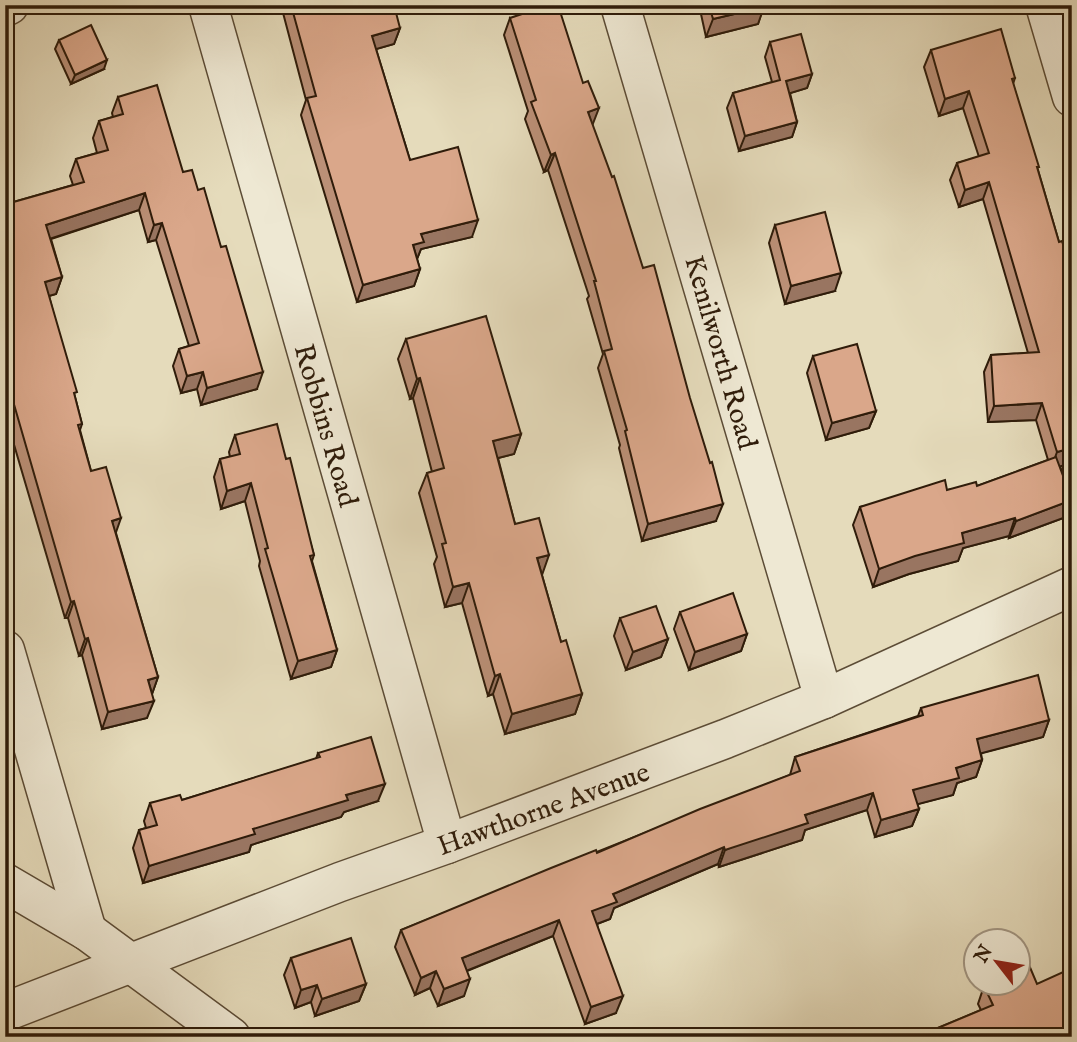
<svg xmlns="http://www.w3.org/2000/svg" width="1077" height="1042" viewBox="0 0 1077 1042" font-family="'IM FELL English',serif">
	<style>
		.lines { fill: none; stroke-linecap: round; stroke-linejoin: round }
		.street-casing { stroke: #5c4c36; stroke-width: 41 }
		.street { stroke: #eee8d3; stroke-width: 38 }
		.wall { fill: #bb9077; stroke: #2f1c0a; stroke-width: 2 }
		.shaded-wall { fill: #997561; stroke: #2f1c0a; stroke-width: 2 }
		.building { fill: #daa78a; stroke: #2f1c0a; stroke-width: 2 }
		.labels { text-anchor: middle; stroke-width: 5; stroke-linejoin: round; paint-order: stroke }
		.street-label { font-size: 28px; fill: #2f1c0a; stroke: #eee8d3 }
	</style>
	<rect width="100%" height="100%" fill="#e5dbbb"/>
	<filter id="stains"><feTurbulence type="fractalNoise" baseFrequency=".00286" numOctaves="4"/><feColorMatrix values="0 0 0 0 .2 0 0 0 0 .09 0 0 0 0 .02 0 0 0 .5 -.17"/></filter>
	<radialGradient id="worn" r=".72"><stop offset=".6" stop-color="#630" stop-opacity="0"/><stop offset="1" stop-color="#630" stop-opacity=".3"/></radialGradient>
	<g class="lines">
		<!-- street casing -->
		<g class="street-casing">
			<g id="street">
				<path d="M208,5L447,844"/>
				<path d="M620,5L824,699"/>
				<path d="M1045,5L1072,97"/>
				<path d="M5,7L9,5"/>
				<path d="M5,650L87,931"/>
				<path d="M5,883L87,931L231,1037"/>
				<path d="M5,1012L340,882L447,844L725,739L824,699L1072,586"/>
			</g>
		</g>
		<!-- street -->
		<use href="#street" class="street"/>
	</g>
	<!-- wall -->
	<g class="wall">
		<path d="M283,5H359L360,10L400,28L394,44L376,49L410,160L472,237L421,249L417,259L420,269L414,286L357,302L301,115L306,100L282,9Z"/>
		<path d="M699,5H764L758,24L706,37Z"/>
		<path d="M510,18L592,125L716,521L642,541L619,448L620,445L598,368L603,354L587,299L589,296L548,170L544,172L525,119L528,111L504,35Z"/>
		<path d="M59,40L104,69L71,84L55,49Z"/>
		<path d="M770,42L812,74L807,88L790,93L797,122L792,137L739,151L727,108L733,93L772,82L765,57Z"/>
		<path d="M931,50L1015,78L1013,84L1038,170L1059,242L1072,274V463L1060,466L1072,500L1066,517L1009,538V536L963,548L958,561L909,574L873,587L853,525L860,507L947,490L977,486L1048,460L1036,420L988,422L984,372L991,355L1028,353L983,199L959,207L950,180L957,163L979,157L963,108L939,116L924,67Z"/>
		<path d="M118,97L183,172L257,389L201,405L197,389L181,393L173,366L179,349L189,346L156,240L148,242L139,210L51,239L62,277L56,294L49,296L82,424L80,430L91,471L116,533L158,677L152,694L147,718L102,729L82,655L79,656L68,618H65L5,414V186L10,203L73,185L70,176L76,159L97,153L93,138L99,121L113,117L112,113Z"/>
		<path d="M775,225L835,291L785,304L769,243Z"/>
		<path d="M406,339L521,434L514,454L498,458L515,524L542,575L561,642L582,694L575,714L505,734L493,694L488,696L462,603L445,607L434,564L437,557L419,493L427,473L432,472L413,398L410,399L398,359Z"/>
		<path d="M813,356L876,411L869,428L826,440L807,373Z"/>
		<path d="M235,435L286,459L314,555L312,561L337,650L331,667L291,679L259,566L260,561L245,501L221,509L214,477L220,459L230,457L229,452Z"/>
		<path d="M680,612L747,634L741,651L689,670L674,629Z"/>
		<path d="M620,618L668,639L661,657L626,670L614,636Z"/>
		<path d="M921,708L1049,720L1043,737L981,753L982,760L976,777L957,783L953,795L917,804L919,809L912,826L875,837L867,810L805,830L802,840L719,867L718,864L614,908L610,919L597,924L616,1013L585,1024L553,936L467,971L464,996L438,1006L430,988L415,995L395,947L401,930L790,775L795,757L918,716Z"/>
		<path d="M318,753L378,801L344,812L341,817L251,845L249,852L143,883L133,848L139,830L146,828L144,821L150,803L182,800L316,759Z"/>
		<path d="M291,958L366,984L359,1001L315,1016L311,1002L295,1008L284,975Z"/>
		<path d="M1037,984L1072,1037H921V1035L981,1010L978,1004L984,986Z"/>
	</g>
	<!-- shaded-wall -->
	<g class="shaded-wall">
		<path d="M764,7L758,24L706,37L713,19Z"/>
		<path d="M400,28L394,44L366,52L372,36Z"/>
		<path d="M107,60L104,69L71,84L75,75Z"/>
		<path d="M812,74L807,88L781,96L786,81Z"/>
		<path d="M969,91L963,108L939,116L945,99Z"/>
		<path d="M599,108L592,126L588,112Z"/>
		<path d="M797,122L792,137L739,151L745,136Z"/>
		<path d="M555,153L548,170L544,172L551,155Z"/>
		<path d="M989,182L983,199L959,207L965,190Z"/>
		<path d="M145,193L139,210L40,242L46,225Z"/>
		<path d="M478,220L472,237L421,249L417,259L413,245L421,234Z"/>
		<path d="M162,223L156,240L148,242L154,225Z"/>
		<path d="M420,269L414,286L357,302L363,285Z"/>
		<path d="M841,273L835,291L785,304L791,286Z"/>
		<path d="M62,277L56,294L38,299L45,282Z"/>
		<path d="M203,372L197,389L181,393L187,376Z"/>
		<path d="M263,372L257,389L201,405L207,388Z"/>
		<path d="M420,378L413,398L410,399L417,379Z"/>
		<path d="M11,394L5,408V396Z"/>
		<path d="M1042,403L1036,420L988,422L994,406Z"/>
		<path d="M876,411L869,428L826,440L832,423Z"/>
		<path d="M521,434L514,454L486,461L493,441Z"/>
		<path d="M1072,448V463L1051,469L1057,452Z"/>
		<path d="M251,483L245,501L221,509L227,491Z"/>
		<path d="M1072,500L1066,517L1009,538L1016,521Z"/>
		<path d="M723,504L716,521L642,541L648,524Z"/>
		<path d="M121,518L115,535L112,521Z"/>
		<path d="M1015,518L1009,536L963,548L958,561L909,574L873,587L879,569L962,533Z"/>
		<path d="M549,555L542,575L537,558Z"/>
		<path d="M469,583L462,603L445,607L453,587Z"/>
		<path d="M74,601L68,618H65L71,602Z"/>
		<path d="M747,634L741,651L689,670L695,652Z"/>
		<path d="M88,638L82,655L79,656L85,639Z"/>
		<path d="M668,639L661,657L626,670L633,652Z"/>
		<path d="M337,650L331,667L291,679L298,661Z"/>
		<path d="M500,674L493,694L488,696L495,676Z"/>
		<path d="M158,677L152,694L148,680Z"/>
		<path d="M582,694L575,714L505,734L512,714Z"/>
		<path d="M154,701L147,718L102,729L108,712Z"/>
		<path d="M1049,720L1043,737L971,756L977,739Z"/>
		<path d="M982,760L976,777L957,783L953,795L907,807L913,790L956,768Z"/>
		<path d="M385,784L378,801L344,812L341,817L251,845L249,852L143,883L149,866L346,795Z"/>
		<path d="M873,793L867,810L805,830L802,840L719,867L725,850L805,815Z"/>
		<path d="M919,809L912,826L875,837L881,820Z"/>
		<path d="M724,847L718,864L614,908L610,919L586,928L592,911L613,894Z"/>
		<path d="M559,920L553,936L456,975L462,958Z"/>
		<path d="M436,971L430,988L415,995L421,978Z"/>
		<path d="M470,979L464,996L438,1006L444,989Z"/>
		<path d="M366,984L359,1001L315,1016L322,999Z"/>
		<path d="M317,985L311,1002L295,1008L301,990Z"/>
		<path d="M623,996L616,1013L585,1024L591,1007Z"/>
		<path d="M1072,1025V1037H1048Z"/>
	</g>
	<!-- building -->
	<g class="building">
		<path d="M291,5H359L360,10L376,5H394L400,28L372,36L410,160L458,147L478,220L421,234L424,242L413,245L420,269L363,285L307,98L316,96Z"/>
		<path d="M549,5H558L583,83L588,81L599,108L588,112L612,177L614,176L643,268L654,265L690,398L710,463L712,462L723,504L648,524L625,431L627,430L604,351L612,349L594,281H596L555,153L551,155L531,102L536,100L510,18Z"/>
		<path d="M709,5H764V7L713,19Z"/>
		<path d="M91,25L107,60L75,75L59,40Z"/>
		<path d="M1001,29L1015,78L1012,79L1039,167H1037L1059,242L1062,241L1072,274V448L1057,452L1042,403L994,406L991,355L1039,352L989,182L965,190L957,163L989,153L969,91L945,99L931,50Z"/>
		<path d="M801,34L812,74L786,81L797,122L745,136L733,93L780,80L770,42Z"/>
		<path d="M157,85L183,172L192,170L198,190L204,188L221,247L226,246L263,372L207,388L203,372L187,376L179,349L199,343L162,223L154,225L145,193L46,225L62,277L45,282L77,392L74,393L82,424L78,425L91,471L106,467L121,518L112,521L158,677L148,680L154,701L108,712L88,638L85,639L74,601L71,602L11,394L5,396V186L10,203L84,182L76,159L108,150L99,121L123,114L118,97Z"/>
		<path d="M825,212L841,273L791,286L775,225Z"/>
		<path d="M486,316L521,434L493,441L515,524L539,518L549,555L537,558L561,642L566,640L582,694L512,714L500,674L495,676L469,583L453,587L442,544L446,543L427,473L444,468L420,378L417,379L406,339Z"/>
		<path d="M857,344L876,411L832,423L813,356Z"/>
		<path d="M277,424L286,459L290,458L314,555L310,556L337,650L298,661L265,549L268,548L251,483L227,491L220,459L240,454L235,435Z"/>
		<path d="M1056,457L1072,500L1016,521L1015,518L962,533L964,543L915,556L879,569L860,507L945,480L947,490L976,482L977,486Z"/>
		<path d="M733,593L747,634L695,652L680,612Z"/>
		<path d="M656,606L668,639L633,652L620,618Z"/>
		<path d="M1038,675L1049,720L977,739L982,760L956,768L959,778L913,790L919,809L881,820L873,793L805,815L808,823L725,850L724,847L613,894L617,902L592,911L623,996L591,1007L559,920L462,958L470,979L444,989L436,971L421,978L401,930L551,868L596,850L597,853L700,809L800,771L795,757L923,715L921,708Z"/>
		<path d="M371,737L385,784L346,795L348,800L253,829L255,834L149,866L139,830L157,825L150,803L180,795L182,800L320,757L318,753Z"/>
		<path d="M351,938L366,984L322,999L317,985L301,990L291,958Z"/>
		<path d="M1029,965L1037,984L1072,968V1025L1048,1037H922L921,1035L993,1005L984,986L992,983H1018V971Z"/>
		<path d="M83,1029L150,1037H82Z"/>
	</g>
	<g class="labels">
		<!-- street labels -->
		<g class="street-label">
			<text transform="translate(722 352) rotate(74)" y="10">Kenilworth Road</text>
			<text transform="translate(327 425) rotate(74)" y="10">Robbins Road</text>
			<text transform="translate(543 808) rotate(-20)" y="10">Hawthorne Avenue</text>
		</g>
	</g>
	<!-- margin -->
	<rect width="1077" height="1042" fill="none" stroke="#e5dbbb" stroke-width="28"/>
	<rect x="7" y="7" width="1063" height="1028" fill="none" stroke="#2f1c0a" stroke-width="3.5"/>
	<rect x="14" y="14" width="1049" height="1014" fill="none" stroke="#2f1c0a" stroke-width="2"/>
	<!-- north arrow -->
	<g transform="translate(997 962) rotate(301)"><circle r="33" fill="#eee8d3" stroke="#a29683" stroke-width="2"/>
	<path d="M0-5L12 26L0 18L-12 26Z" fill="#8f2418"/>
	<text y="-10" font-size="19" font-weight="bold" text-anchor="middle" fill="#2f1c0a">N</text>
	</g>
	<rect width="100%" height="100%" filter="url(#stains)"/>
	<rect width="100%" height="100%" fill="url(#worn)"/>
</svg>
